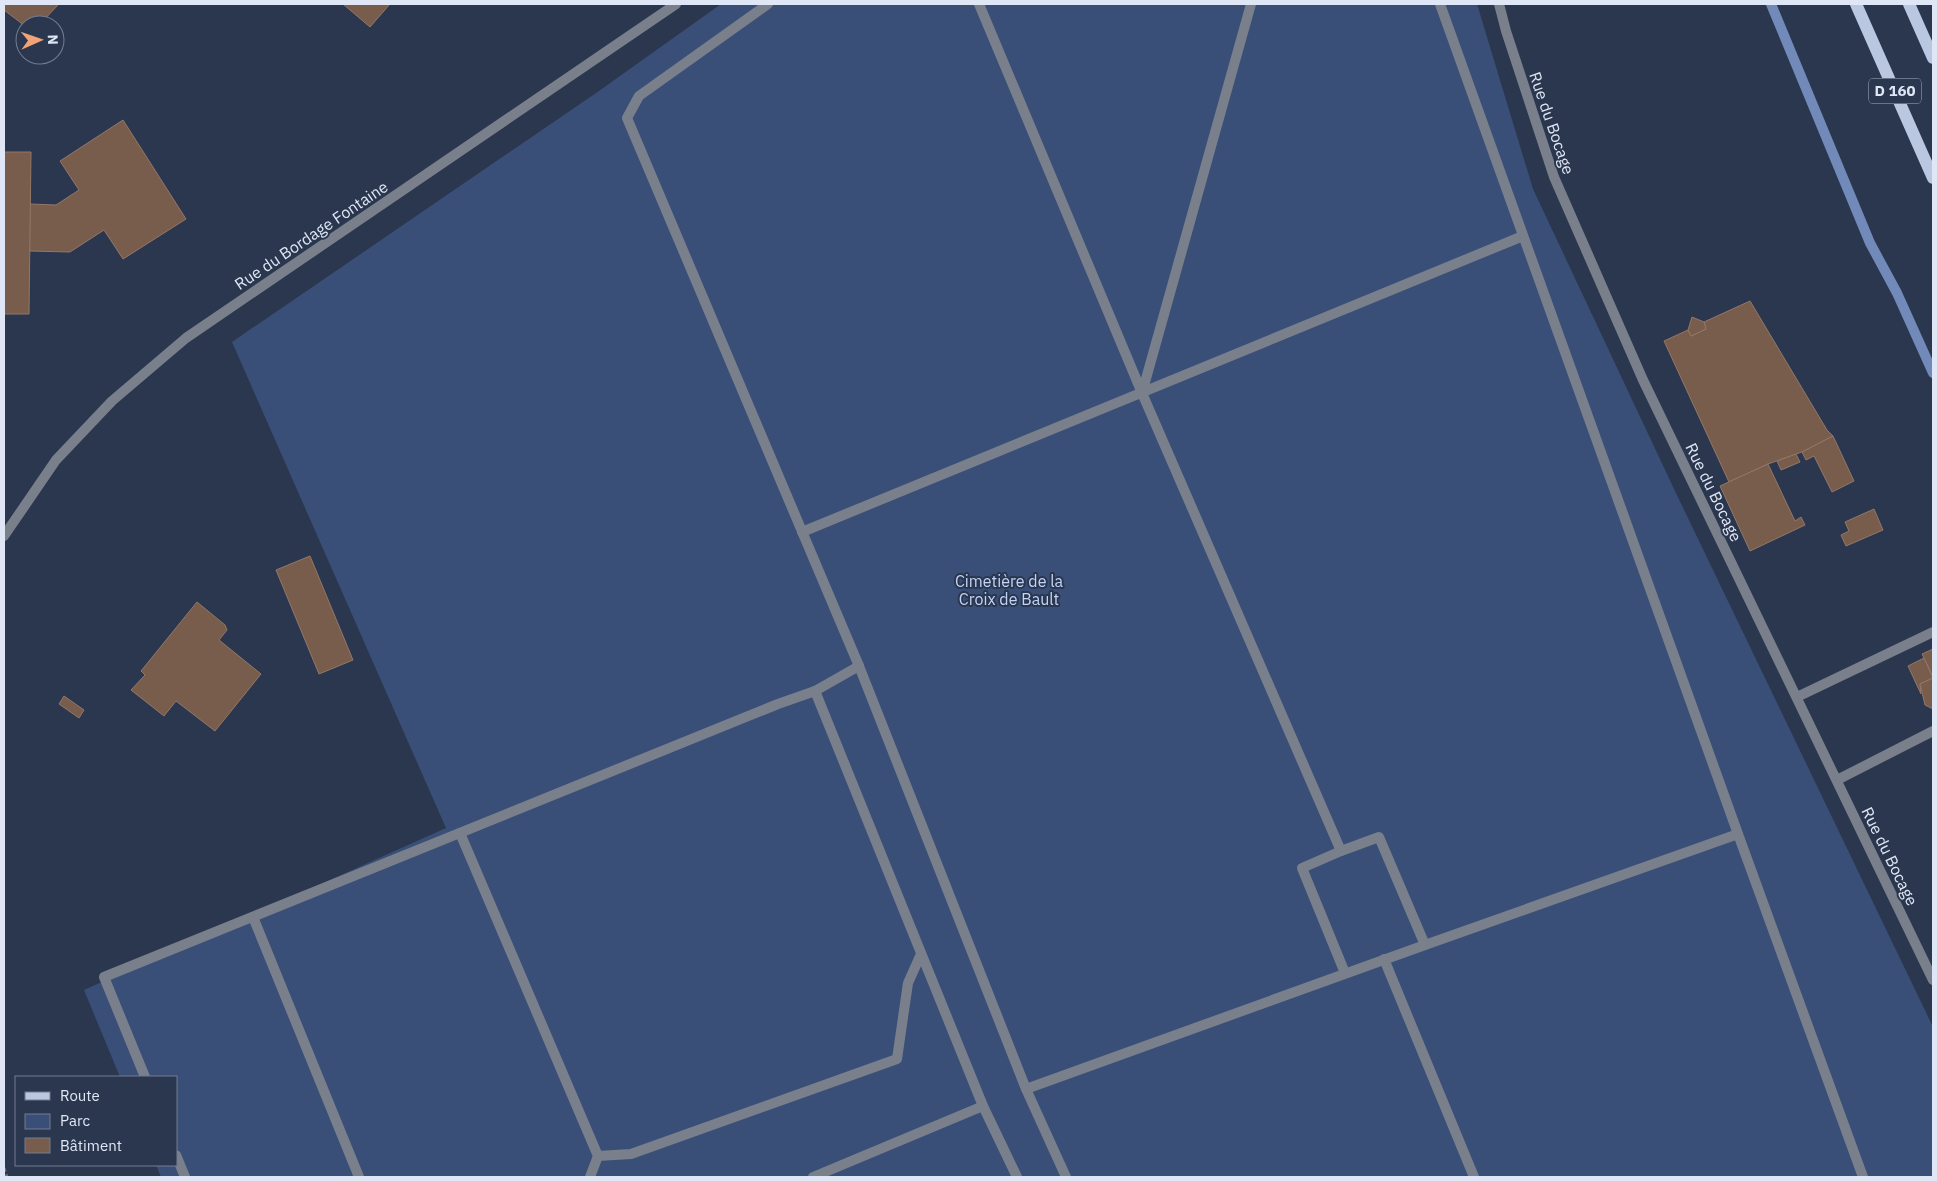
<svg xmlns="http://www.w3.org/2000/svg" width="1937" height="1181" viewBox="0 0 1937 1181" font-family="'IBM Plex Sans',sans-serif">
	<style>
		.green { fill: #3a4f78 }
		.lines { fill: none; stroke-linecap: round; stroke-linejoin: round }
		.stream { stroke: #718aba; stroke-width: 10 }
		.building { fill: #785d4d; stroke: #947767 }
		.path { stroke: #677186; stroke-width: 3; stroke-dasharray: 4 2.5; stroke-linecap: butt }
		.service { stroke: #79808b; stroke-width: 10 }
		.minor { stroke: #79808b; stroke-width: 10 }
		.primary { stroke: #bac7e0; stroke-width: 12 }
		.labels { text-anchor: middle; stroke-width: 4; stroke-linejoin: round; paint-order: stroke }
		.shield { fill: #2b374e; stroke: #a9b2c4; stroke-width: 1 }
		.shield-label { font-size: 15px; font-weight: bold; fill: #dfe7f6 }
		.street-label { font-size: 16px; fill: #dfe7f6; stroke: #2b374e }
		.park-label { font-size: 16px; fill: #c1d4f9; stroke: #2b374e }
	</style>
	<rect width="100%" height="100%" fill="#2b374e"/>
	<!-- green -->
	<path class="green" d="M721,4H1477L1533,189L1674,489L1933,1027V1177H161L156,1165H176V1077H120L84,990L446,828L232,342L599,91Z"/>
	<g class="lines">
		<!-- stream -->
		<path class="stream" d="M1771,4L1870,243L1897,293L1933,373"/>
	</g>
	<!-- building -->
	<g class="building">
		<path d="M4,4H59L39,25L25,26L4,10Z"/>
		<path d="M343,4H390L370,27Z"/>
		<path d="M123,120L186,219L123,259L104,230L70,252L29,251L30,204L56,205L79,190L60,161Z"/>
		<path d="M4,152H31L29,314H4Z"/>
		<path d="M1750,301L1827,430L1833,436L1802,452L1768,464L1729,482L1664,341L1688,330L1691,336L1706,329L1704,322Z"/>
		<path d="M1692,317L1704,322L1706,329L1691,336L1688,330Z"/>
		<path d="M1833,436L1854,481L1832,492L1814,456L1806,460L1802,452Z"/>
		<path d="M1796,454L1800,462L1781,470L1777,461Z"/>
		<path d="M1768,464L1795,521L1801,517L1805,525L1750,551L1720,486Z"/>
		<path d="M1874,509L1883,530L1846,546L1841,535L1849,531L1845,522Z"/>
		<path d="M310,556L353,660L319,674L276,570Z"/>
		<path d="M197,602L225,625L227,630L219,640L261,674L215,731L176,701L164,716L131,690L145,675L141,671Z"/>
		<path d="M1933,649V677L1922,654Z"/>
		<path d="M1924,658L1933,678L1920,684L1921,694L1908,666Z"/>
		<path d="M1933,678V709L1925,705L1920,684Z"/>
		<path d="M64,696L84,710L79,718L59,704Z"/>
	</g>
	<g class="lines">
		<!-- path -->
		<path class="path" d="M4,1168L7,1177"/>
		<!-- service -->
		<g class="service">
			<path d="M768,4L639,96L627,118L859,666L1026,1089L1425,945"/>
			<path d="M979,4L1142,393"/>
			<path d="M1251,4L1142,393L1341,851L1379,837L1425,945L1738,834L1440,4"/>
			<path d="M802,532L1523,236"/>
			<path d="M815,691L983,1106L1017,1177"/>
			<path d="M1797,697L1933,632"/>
			<path d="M1837,780L1933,731"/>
			<path d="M460,833L598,1156L590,1177"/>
			<path d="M1738,834L1863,1177"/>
			<path d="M1341,851L1302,868L1345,973"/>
			<path d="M253,917L359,1177"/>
			<path d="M1384,959L1474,1177"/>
			<path d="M145,1077L104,977L778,704L815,691L859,666"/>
			<path d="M1026,1089L1066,1177"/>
			<path d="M176,1155L185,1177"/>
			<path d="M598,1156L631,1154L897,1059L908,983L921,954"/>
			<path d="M813,1177L983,1106"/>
		</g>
		<!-- minor -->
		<g class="minor">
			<path d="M1499,4L1506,31L1554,177L1643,380L1933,980"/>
			<path d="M4,536L56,460L112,401L186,338L676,4"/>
		</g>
		<!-- primary -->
		<g class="primary">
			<path d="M1856,4L1933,178"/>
			<path d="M1909,4L1933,58"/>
		</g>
	</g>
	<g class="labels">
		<!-- shield labels -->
		<rect class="shield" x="1869" y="78.5" width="52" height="25" rx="4"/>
		<g class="shield-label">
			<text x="1895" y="96">D 160</text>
		</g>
		<!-- street labels -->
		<g class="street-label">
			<text transform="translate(1552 123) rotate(71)" y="6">Rue du Bocage</text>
			<text transform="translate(311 235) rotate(-34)" y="6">Rue du Bordage Fontaine</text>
			<text transform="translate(1714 492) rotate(64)" y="6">Rue du Bocage</text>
			<text transform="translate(1890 856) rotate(64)" y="6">Rue du Bocage</text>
		</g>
		<!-- park labels -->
		<g class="park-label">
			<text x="1009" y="587">Cimetière de la<tspan x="1009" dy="18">Croix de Bault</tspan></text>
		</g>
	</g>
	<!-- border -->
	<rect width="1937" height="1181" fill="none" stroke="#dfe7f6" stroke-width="10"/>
	<!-- legend -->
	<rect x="15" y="1076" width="162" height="90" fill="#2b374e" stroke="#737d91"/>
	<rect x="25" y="1092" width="25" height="8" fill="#bac7e0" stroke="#737d91"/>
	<text x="60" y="1101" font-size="15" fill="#dfe7f6">Route</text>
	<rect x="25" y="1114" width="25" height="15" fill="#3a4f78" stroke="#737d91"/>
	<text x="60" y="1126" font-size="15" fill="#dfe7f6">Parc</text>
	<rect x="25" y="1138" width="25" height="15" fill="#785d4d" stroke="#737d91"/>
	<text x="60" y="1151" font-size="15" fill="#dfe7f6">Bâtiment</text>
	<!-- north arrow -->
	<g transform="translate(40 40) rotate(88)"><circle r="24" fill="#2b374e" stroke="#737d91"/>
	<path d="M0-4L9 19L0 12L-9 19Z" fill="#efa377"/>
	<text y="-8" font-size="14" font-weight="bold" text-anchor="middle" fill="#dfe7f6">N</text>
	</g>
</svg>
